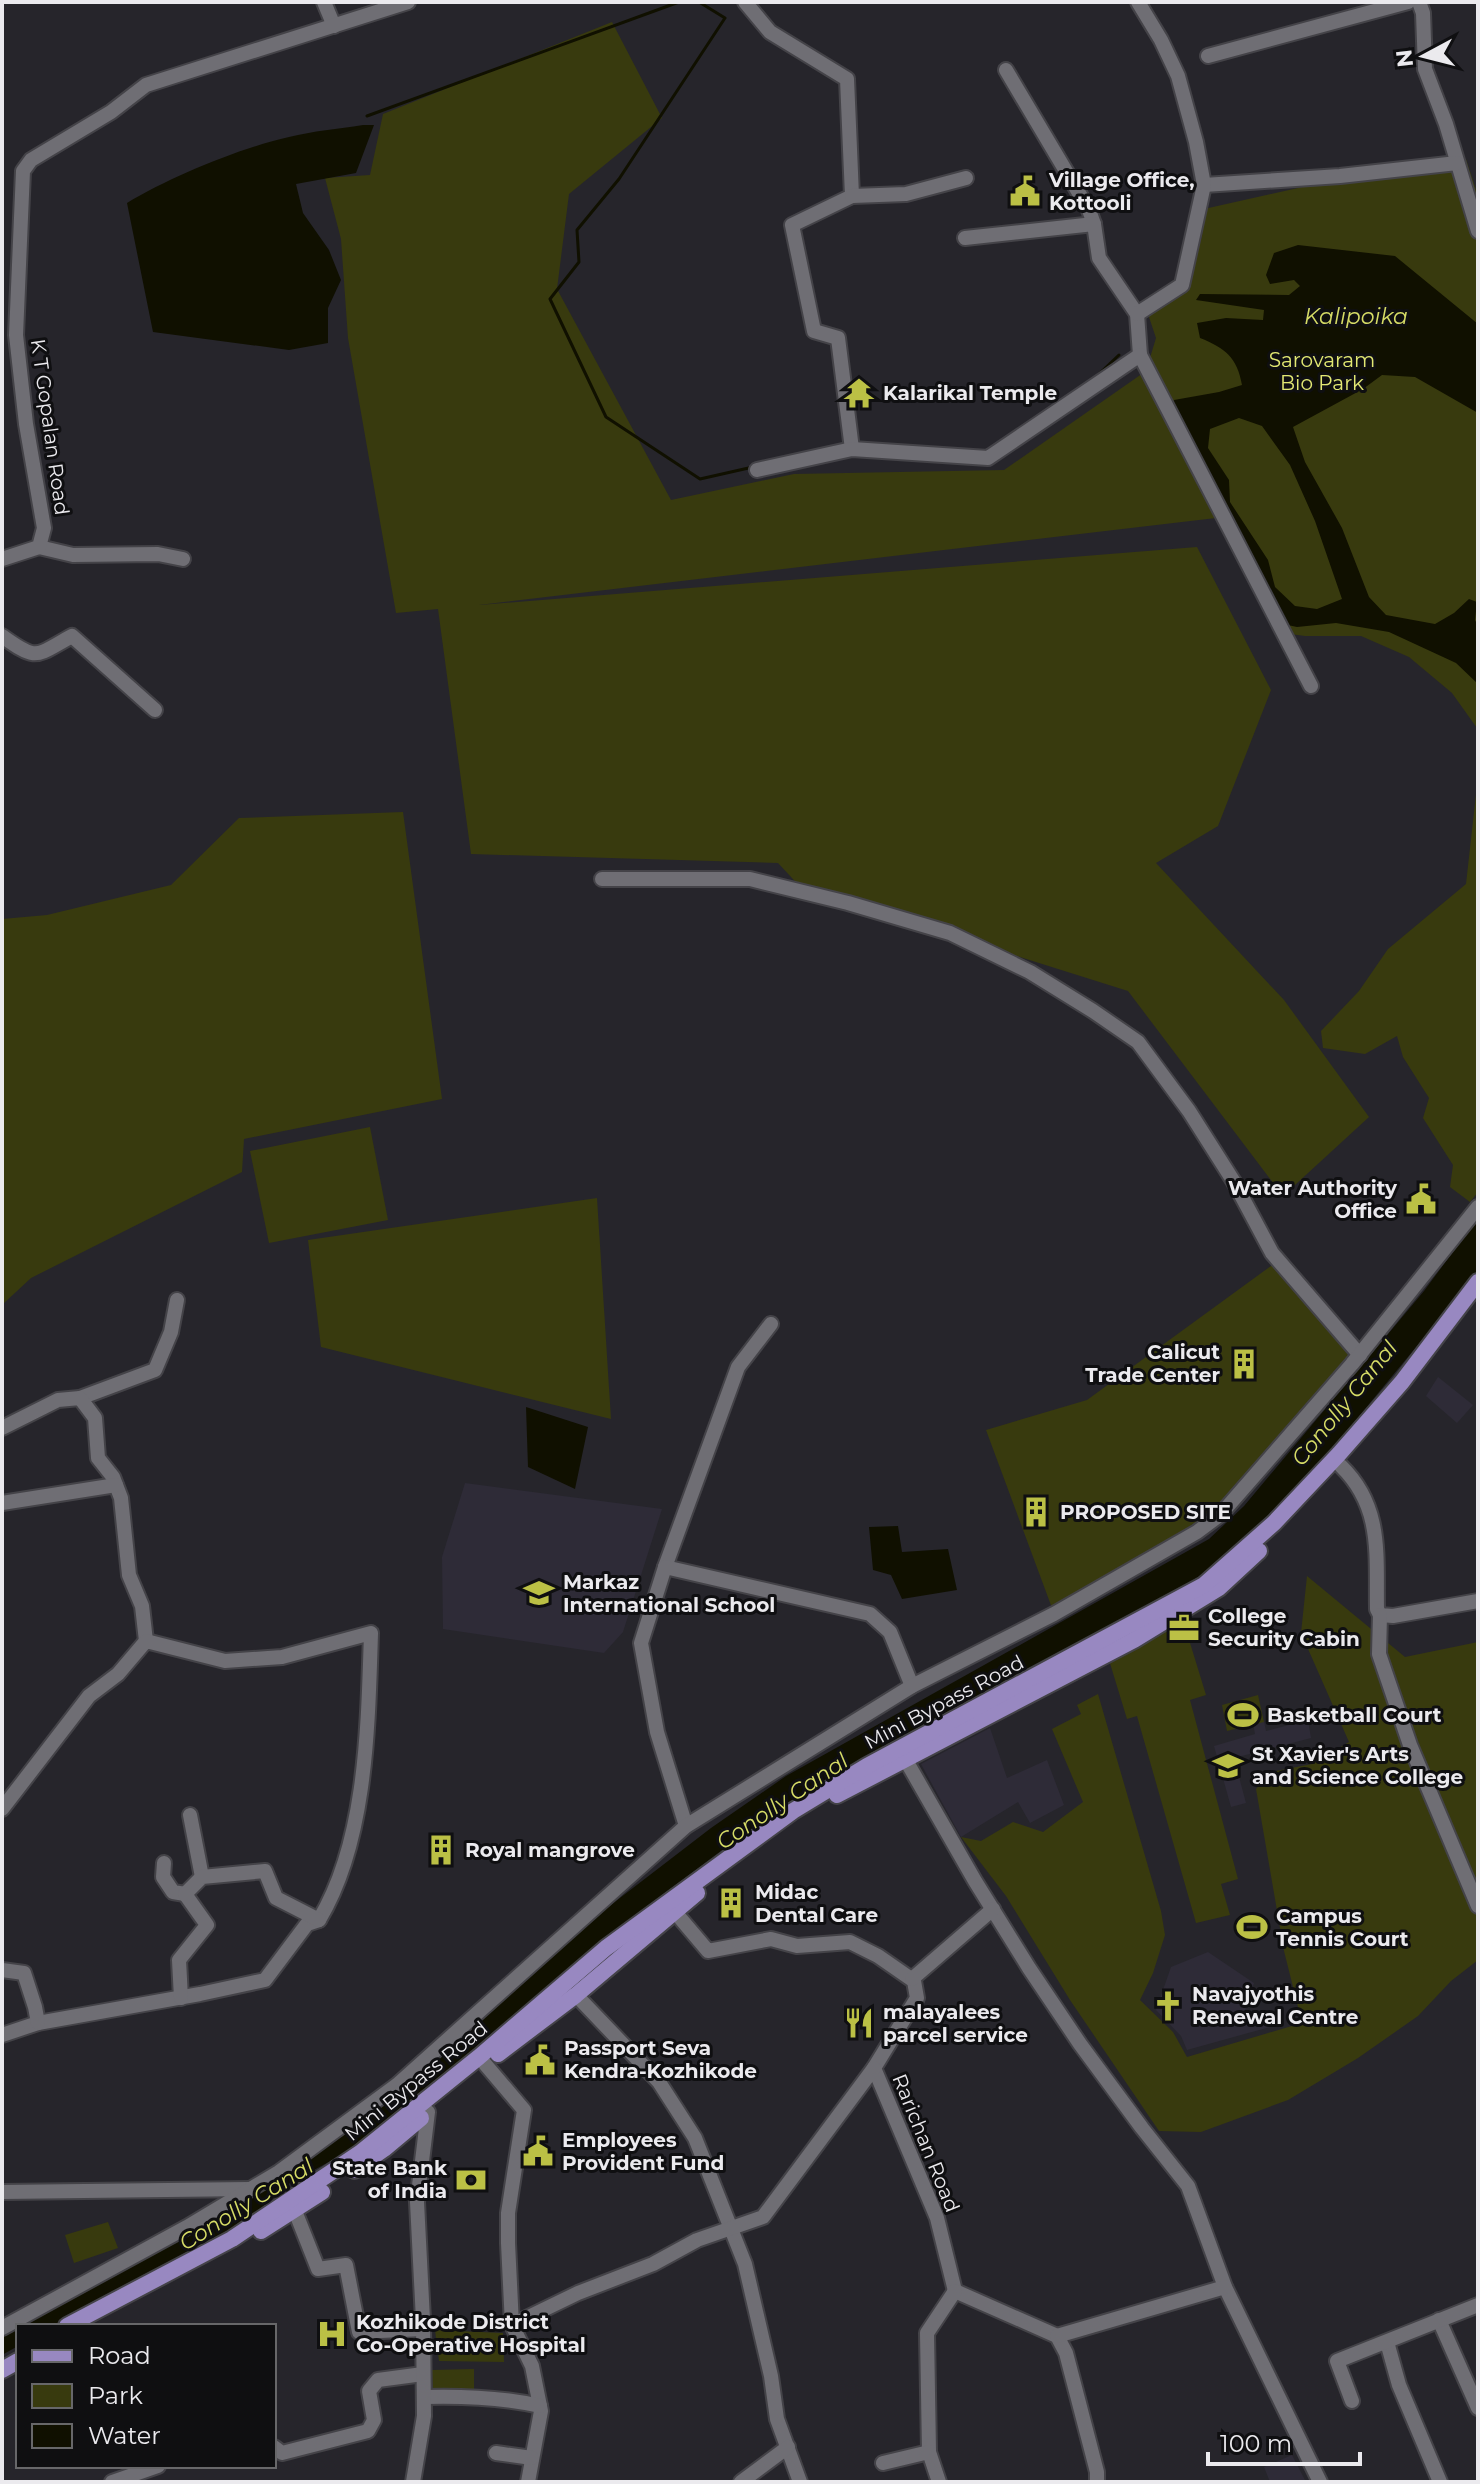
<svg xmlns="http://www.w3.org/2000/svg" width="1480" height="2484" viewBox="0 0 1480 2484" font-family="Montserrat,sans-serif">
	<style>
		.built { fill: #2e2b37 }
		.green { fill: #383a0e }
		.water { fill: #101000; fill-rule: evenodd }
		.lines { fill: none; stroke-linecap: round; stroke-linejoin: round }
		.stream { stroke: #101000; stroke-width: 3 }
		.minor-casing { stroke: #444348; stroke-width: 18 }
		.major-casing { stroke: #444348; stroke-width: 20 }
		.minor { stroke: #6f6e74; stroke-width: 14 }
		.major { stroke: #9888c1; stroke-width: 16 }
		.labels { text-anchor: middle; stroke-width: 6; stroke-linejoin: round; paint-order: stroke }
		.poi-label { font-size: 20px; font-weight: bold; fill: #ebeaee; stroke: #0f0f11; text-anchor: start }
		.park-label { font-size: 20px; fill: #e2e873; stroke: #0f0f11 }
		.street-label { font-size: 20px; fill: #ebeaee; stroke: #0f0f11 }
		.water-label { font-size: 22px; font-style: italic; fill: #d6dc66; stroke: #0f0f11 }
	</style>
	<rect width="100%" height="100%" fill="#26252b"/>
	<!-- built -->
	<g class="built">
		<path d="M1438,1377L1473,1405L1457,1423L1426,1396Z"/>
		<path d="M465,1483L662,1509L623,1632L604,1653L443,1629L442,1557Z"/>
		<path d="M1308,1720L1311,1738L1234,1758L1246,1803L1231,1807L1214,1746L1255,1734L1253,1723L1264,1721L1266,1731Z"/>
		<path d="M990,1728L1007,1778L1047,1760L1064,1805L1030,1823L1018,1802L961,1837L921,1764Z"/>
		<path d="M1208,1952L1254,1983L1244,2014L1269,2011L1277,2025L1187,2050L1181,2036L1156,2010L1171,1967Z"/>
		<path d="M1292,2455L1306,2482H1270L1264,2467Z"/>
	</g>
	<!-- green -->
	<g class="green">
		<path d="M612,22L662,118L569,194L557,289L671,500L794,474L1004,470L1146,371L1156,338L1148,314L1187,291L1202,236L1204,209L1432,158L1466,159L1478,196V1192L1470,1202L1450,1187L1453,1165L1423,1118L1429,1098L1403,1057L1397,1036L1365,1054L1323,1048L1321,1031L1359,991L1388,949L1466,884L1477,785V728L1452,693L1409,657L1361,636H1305L1283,633L1160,401L1216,518L479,605L1197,547L1271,690L1218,826L1156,863L1284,1000L1369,1117L1283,1196L1128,991L870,910L805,892L778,863L471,854L438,609L396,613L348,338L341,239L325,178L370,175L383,114Z"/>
		<path d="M403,812L442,1099L244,1139L242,1172L31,1278L2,1305V919L47,915L171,885L239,818Z"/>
		<path d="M370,1127L388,1220L269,1243L250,1151Z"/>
		<path d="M597,1198L611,1419L321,1347L308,1240Z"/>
		<path d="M1275,1263L1354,1353L1217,1510L1052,1608L986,1430L1087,1400Z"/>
		<path d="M1307,1576L1405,1657L1478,1642V1960L1451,1981L1418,2016L1358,2058L1288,2100L1201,2132L1159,2131L1070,2000L1006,1896L961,1837L981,1841L1013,1822L1043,1832L1083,1802L1052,1729L1081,1714L1077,1705L1098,1694L1161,1911L1165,1935L1153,1973L1140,2000L1173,2032L1187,2057L1302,2023L1284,1951L1256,1789L1271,1772L1312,1764L1349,1742L1301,1633Z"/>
		<path d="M1183,1620L1206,1695L1190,1700L1238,1879L1221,1884L1230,1915L1196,1923L1137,1716L1127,1719L1109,1660Z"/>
		<path d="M1258,1695L1264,1722L1227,1731L1222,1705Z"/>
		<path d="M108,2222L118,2248L74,2263L65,2235Z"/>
		<path d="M435,2330L503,2333L504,2362L439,2361Z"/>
		<path d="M474,2369V2394H433L432,2370Z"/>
	</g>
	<!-- water -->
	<g class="water">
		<path d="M363,125H374L356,173L296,184L303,213L329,250L341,280L328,308V343L289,350L153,332L127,203C170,177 240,148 289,137C313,131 338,129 363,125Z"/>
		<path d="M1298,245L1395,256L1478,324V413L1415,377L1382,375L1363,389L1293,427L1305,462L1342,528L1369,597L1386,615L1435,624L1454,613L1469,599L1477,602L1475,620L1478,626V684L1456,663L1389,632L1336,623L1297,627L1283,624L1170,407L1174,400L1219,392L1242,385C1237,357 1225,348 1200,338L1197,323L1226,318L1263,320L1264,310L1196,300L1200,294L1289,295L1300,286L1294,280L1270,284L1266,275L1274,253ZM1239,418L1262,426L1290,465L1315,521L1342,599L1317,609L1295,606L1275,587L1268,560L1230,502L1229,480L1208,448L1210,429Z"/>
		<path d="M1478,1218V1272L1332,1449L1270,1518L1201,1575L1165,1598L808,1793L745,1833L610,1934L367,2141L283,2187L253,2218L55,2326H18V2346L2,2355V2333L110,2275L412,2081L603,1911L711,1828L786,1776L1209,1539L1244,1506L1424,1291Z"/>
		<path d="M526,1407L588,1427L575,1489L528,1467Z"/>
		<path d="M898,1526L902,1552L948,1549L957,1590L902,1599L891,1575L873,1570L869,1527Z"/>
	</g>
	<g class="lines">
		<!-- stream -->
		<g class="stream">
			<path d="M699,2L725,18L619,179L577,230L579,262L550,299L606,417L700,479L753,467"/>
			<path d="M367,116L679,2"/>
			<path d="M1099,374L1119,355"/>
		</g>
		<!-- minor casing -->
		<g class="minor-casing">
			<g id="minor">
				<path d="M324,2L334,26"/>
				<path d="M745,2L770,32L847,79L852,196L792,225L814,331L838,338L852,449"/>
				<path d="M1419,2L1423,13L1425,69L1446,124L1478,231"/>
				<path d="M1208,56L1408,2"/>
				<path d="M1006,70L1089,210L1094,224"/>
				<path d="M1204,185L1340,176L1457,163"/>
				<path d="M852,196L906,194L966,178"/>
				<path d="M965,238L1094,224L1099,258L1137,314L1140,355"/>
				<path d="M1137,314L1182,285L1204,185L1196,142L1178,76L1161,40L1138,2"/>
				<path d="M757,470L852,449L988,458L1140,355L1311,686"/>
				<path d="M39,547L73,555L158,554L183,559"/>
				<path d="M2,559L39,547L44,528L26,424L16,335L23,171L31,160L111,112L146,85L408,2"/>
				<path d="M2,636C38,662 35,656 72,636L155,710"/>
				<path d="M602,879H750L848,903L950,933L1030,972L1093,1011L1138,1042L1189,1111L1234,1182L1272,1253L1360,1355"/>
				<path d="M80,1398L155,1370L171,1332L177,1300"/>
				<path d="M2,1428L58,1400L80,1398L95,1418L98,1458L113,1477L121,1498L129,1575L142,1606L146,1641"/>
				<path d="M1341,1466C1383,1507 1376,1555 1377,1609L1380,1615L1393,1616L1478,1601"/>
				<path d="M2,1503L116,1485"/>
				<path d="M665,1567L738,1367L771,1324"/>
				<path d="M1380,1615L1379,1654L1410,1745L1478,1906"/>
				<path d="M900,1750L975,1881L1029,1968L1080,2044L1142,2128L1188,2186L1225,2287L1320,2482"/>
				<path d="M2,1809L89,1696L118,1674L146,1641L225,1661L282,1657L371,1633C368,1724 367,1841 319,1920L307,1924L265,1980L200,1994L38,2023L2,2035"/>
				<path d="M190,1815L202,1877"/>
				<path d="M686,1826L657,1732L641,1643L665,1567L870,1614L890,1632L912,1686"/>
				<path d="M164,1863L163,1877L173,1892L185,1894"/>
				<path d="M675,1912L708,1951L771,1939L797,1946L850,1942L878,1956L914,1981L917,1998L874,2068L937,2218L955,2291L1057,2336L1066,2353L1097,2472V2482"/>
				<path d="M2,1970L24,1973L35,2007L38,2023"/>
				<path d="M912,1979L993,1909"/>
				<path d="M576,1995L659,2082L695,2138L745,2264L771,2376L777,2419L800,2482"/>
				<path d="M181,1998L179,1960L207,1925L185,1894L202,1877L265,1871L276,1898L319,1920"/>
				<path d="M485,2064L524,2110L508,2213V2243L512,2325L532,2366L541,2411L528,2482"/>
				<path d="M2,2192L250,2189"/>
				<path d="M295,2211L318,2269L346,2265L359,2332L423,2329"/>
				<path d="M1439,2320L1478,2408"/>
				<path d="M512,2325L578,2293L653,2264L697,2240L763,2217L874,2068"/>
				<path d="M2,2328L187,2227L279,2172L397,2085L686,1826L912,1686L1054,1614L1197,1532L1221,1514L1352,1364L1478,1207"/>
				<path d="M1057,2336L1225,2287"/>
				<path d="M1387,2342L1399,2385L1440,2482"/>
				<path d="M424,2397C463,2396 501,2397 540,2406"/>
				<path d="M1352,2401L1337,2361L1478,2305"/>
				<path d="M274,2447L282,2453L368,2431L374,2420L369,2391L378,2380L423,2374"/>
				<path d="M929,2452L927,2333L955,2291"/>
				<path d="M496,2453L532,2458"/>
				<path d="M883,2463L929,2452L939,2482"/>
				<path d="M112,2482L158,2466"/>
				<path d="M413,2482L424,2416L423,2320L417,2202L428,2112"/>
				<path d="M741,2482L788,2447"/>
			</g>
		</g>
		<!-- major casing -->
		<g class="major-casing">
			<g id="major">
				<path d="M837,1795L1134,1640L1219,1588L1259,1551"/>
				<path d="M498,2054L576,1995L697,1893"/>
				<path d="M354,2170L384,2149L421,2118"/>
				<path d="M261,2231L322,2192"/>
				<path d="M67,2326L232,2239L360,2153L479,2057L606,1948L793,1811L867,1766L1204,1585L1274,1523L1339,1454L1402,1382L1478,1282"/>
				<path d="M2,2370L18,2361"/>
			</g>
		</g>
		<!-- minor -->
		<use href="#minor" class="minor"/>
		<!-- major -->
		<use href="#major" class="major"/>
	</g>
	<!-- icons -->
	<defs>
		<g id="civic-bare" transform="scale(2.4)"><path d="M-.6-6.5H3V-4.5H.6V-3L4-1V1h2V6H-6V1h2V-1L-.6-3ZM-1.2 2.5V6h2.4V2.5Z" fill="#bbc045" stroke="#0f0f11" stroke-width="2.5" paint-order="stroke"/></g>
		<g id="temple-bare" transform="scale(2.4)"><path d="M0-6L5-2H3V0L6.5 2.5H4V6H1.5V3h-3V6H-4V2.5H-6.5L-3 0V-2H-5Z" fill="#bbc045" stroke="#0f0f11" stroke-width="2.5" paint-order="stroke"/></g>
		<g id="building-bare" transform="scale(2.4)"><path d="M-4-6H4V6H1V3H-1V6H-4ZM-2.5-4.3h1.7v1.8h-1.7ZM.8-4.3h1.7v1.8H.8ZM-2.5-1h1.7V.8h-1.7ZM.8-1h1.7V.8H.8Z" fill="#bbc045" stroke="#0f0f11" stroke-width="2.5" paint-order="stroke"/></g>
		<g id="school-bare" transform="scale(2.4)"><path d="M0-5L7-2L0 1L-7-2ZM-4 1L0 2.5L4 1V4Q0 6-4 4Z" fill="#bbc045" stroke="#0f0f11" stroke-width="2.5" paint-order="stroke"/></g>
		<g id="office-bare" transform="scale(2.4)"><path d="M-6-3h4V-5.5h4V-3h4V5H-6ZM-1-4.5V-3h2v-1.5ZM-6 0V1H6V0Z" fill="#bbc045" stroke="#0f0f11" stroke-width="2.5" paint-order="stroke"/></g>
		<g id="stadium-bare" transform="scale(2.4)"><path d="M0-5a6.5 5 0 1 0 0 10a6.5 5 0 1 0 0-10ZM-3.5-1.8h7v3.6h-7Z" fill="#bbc045" stroke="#0f0f11" stroke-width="2.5" paint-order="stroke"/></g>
		<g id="university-bare" transform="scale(2.4)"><path d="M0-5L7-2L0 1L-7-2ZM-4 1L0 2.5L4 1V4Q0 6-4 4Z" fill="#bbc045" stroke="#0f0f11" stroke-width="2.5" paint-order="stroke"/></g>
		<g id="church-bare" transform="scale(2.4)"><path d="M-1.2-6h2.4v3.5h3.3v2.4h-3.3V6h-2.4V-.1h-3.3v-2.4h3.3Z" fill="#bbc045" stroke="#0f0f11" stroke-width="2.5" paint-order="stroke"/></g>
		<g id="restaurant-bare" transform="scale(2.4)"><path d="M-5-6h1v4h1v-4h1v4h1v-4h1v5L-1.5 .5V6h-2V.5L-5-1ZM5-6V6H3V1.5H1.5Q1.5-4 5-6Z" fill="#bbc045" stroke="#0f0f11" stroke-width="2.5" paint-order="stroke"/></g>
		<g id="bank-bare" transform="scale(2.4)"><path d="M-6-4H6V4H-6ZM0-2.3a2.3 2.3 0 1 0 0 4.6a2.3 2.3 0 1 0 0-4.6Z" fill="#bbc045" stroke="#0f0f11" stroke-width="2.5" paint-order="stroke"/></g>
		<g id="hospital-bare" transform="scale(2.4)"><path d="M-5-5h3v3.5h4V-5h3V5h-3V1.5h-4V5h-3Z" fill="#bbc045" stroke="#0f0f11" stroke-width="2.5" paint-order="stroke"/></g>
	</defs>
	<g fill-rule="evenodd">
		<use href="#civic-bare" x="1025" y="191"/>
		<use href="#temple-bare" x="859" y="393"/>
		<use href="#civic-bare" x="1421" y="1199"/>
		<use href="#building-bare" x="1244" y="1364"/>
		<use href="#building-bare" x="1036" y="1512"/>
		<use href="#school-bare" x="539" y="1593"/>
		<use href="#office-bare" x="1184" y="1628"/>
		<use href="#stadium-bare" x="1243" y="1715"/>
		<use href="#university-bare" x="1228" y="1766"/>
		<use href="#building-bare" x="441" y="1850"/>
		<use href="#building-bare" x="731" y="1903"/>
		<use href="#stadium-bare" x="1252" y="1927"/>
		<use href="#church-bare" x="1168" y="2006"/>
		<use href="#restaurant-bare" x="859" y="2023"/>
		<use href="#civic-bare" x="540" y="2060"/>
		<use href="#civic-bare" x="538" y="2151"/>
		<use href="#bank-bare" x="471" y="2180"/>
		<use href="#hospital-bare" x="332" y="2334"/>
	</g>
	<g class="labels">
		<!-- poi labels -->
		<g class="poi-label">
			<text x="1049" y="187">Village Office,<tspan x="1049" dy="23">Kottooli</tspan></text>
			<text x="883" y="400">Kalarikal Temple</text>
			<text x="1397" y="1195" text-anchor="end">Water Authority<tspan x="1397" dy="23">Office</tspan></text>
			<text x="1220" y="1359" text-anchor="end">Calicut<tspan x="1220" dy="23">Trade Center</tspan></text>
			<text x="1060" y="1519">PROPOSED SITE</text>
			<text x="563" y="1589">Markaz<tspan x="563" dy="23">International School</tspan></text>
			<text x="1208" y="1623">College<tspan x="1208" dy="23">Security Cabin</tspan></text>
			<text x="1267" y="1722">Basketball Court</text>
			<text x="1252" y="1761">St Xavier's Arts<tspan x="1252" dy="23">and Science College</tspan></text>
			<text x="465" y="1857">Royal mangrove</text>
			<text x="755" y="1899">Midac<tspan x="755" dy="23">Dental Care</tspan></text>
			<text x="1276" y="1923">Campus<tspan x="1276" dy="23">Tennis Court</tspan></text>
			<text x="1192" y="2001">Navajyothis<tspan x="1192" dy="23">Renewal Centre</tspan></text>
			<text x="883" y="2019">malayalees<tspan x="883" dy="23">parcel service</tspan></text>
			<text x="564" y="2055">Passport Seva<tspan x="564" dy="23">Kendra-Kozhikode</tspan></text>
			<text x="562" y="2147">Employees<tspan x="562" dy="23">Provident Fund</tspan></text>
			<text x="447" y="2175" text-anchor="end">State Bank<tspan x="447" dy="23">of India</tspan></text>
			<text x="356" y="2329">Kozhikode District<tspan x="356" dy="23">Co-Operative Hospital</tspan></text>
		</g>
		<!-- park labels -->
		<g class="park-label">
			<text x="1322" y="367">Sarovaram<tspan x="1322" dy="23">Bio Park</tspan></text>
		</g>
		<!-- street labels -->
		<g class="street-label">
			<text transform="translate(50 427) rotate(82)" y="7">K T Gopalan Road</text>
			<text transform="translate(944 1702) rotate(-28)" y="7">Mini Bypass Road</text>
			<text transform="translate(416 2081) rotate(-39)" y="7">Mini Bypass Road</text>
			<text transform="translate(926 2143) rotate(68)" y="7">Rarichan Road</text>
		</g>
		<!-- water labels -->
		<g class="water-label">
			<text x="1356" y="324">Kalipoika</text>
			<text transform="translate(1344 1403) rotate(-51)" y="8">Conolly Canal</text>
			<text transform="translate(782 1801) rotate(-34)" y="8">Conolly Canal</text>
			<text transform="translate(246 2204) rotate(-32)" y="8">Conolly Canal</text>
		</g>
	</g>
	<!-- border -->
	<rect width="1480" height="2484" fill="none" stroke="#ebeaee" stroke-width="8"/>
	<!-- legend -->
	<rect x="16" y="2324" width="260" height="144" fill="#0f0f11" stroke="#676769" stroke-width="2"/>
	<rect x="32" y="2350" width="40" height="12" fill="#9888c1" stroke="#676769" stroke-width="2"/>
	<text x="88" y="2364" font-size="24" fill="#ebeaee">Road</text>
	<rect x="32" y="2384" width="40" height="24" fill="#383a0e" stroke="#676769" stroke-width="2"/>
	<text x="88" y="2404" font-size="24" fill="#ebeaee">Park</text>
	<rect x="32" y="2424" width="40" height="24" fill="#101000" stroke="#676769" stroke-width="2"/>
	<text x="88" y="2444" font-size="24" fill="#ebeaee">Water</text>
	<!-- north arrow -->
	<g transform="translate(1424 56) rotate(263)" stroke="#0f0f11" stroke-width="6" paint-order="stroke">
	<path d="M0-6L14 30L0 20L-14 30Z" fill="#ebeaee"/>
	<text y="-12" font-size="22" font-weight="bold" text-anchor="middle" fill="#ebeaee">N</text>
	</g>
	<!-- scale -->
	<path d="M1208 2452v12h152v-12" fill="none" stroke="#ebeaee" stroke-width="4"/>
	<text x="1220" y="2452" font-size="24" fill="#ebeaee" stroke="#0f0f11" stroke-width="6" paint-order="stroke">100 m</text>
</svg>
